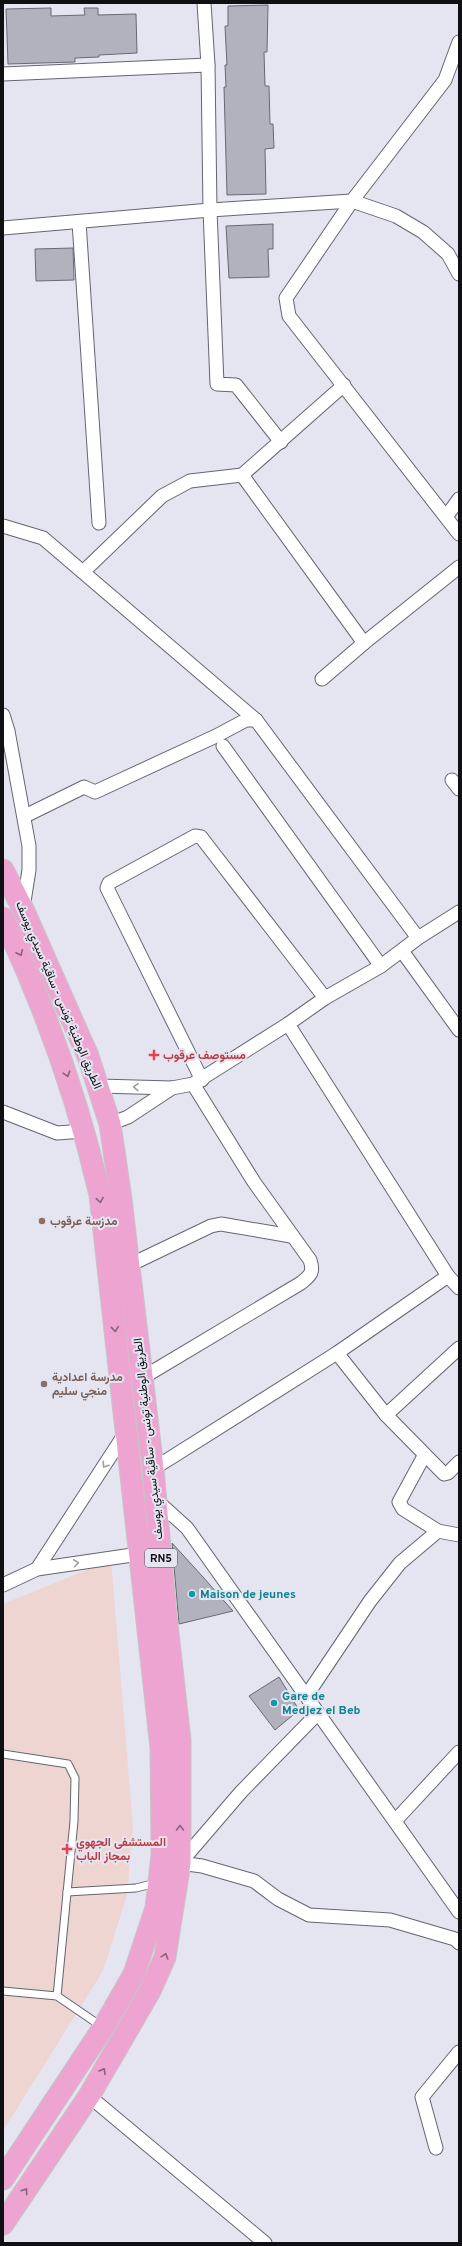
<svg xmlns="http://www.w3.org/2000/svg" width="462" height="2246" viewBox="0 0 462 2246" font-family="Overpass,Vazirmatn,sans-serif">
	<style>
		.medical { fill: #efd5d1 }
		.building { fill: #b1b2bd; stroke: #696974 }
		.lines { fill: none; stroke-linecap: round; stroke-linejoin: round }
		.lane-casing { stroke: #64656f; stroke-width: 9 }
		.street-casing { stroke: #64656f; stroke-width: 15 }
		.primary-casing { stroke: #c6c6c7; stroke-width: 23 }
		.lane { stroke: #fff; stroke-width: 7 }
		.street { stroke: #fff; stroke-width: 13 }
		.primary { stroke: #eea4d1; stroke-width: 21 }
		.oneway { stroke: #8a617c }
		.oneway2 { stroke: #9f9fa1 }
		.health-dot { fill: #e0444e; stroke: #e4e5f1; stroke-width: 1.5 }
		.education-dot { fill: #8d6e63; stroke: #e4e5f1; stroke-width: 1.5 }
		.culture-dot { fill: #0f9aa8; stroke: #e4e5f1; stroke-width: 1.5 }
		.labels { text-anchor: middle; stroke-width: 4; stroke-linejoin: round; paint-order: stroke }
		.shield { fill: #e4e5f1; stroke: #505056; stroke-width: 1 }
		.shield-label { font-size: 11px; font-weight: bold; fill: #101014 }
		.street-label { font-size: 12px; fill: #101014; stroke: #e4e5f1 }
		.health-label { font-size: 12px; font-weight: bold; fill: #be3a42; stroke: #e4e5f1; text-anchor: start }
		.education-label { font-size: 12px; font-weight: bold; fill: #785e54; stroke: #e4e5f1; text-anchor: start }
		.culture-label { font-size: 12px; font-weight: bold; fill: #0d838f; stroke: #e4e5f1; text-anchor: start }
	</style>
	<rect width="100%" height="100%" fill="#e4e5f1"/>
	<!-- medical -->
	<path class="medical" d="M111,1560L133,1827L127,1895L103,1971L3,2131V1604Z"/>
	<!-- building -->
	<g class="building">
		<path d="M268,5L267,52H264L265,86H269L270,124H273L274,148L265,149L266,194L227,195L224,87H226L225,65H227L225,26H228V6Z"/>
		<path d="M51,8V16L85,15L84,8H98V15L136,14L137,53L99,55V57L75,58V62L8,64L6,9Z"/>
		<path d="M273,224V249H268L269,277L229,278L226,226Z"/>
		<path d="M73,248L74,280L36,281L35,249Z"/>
		<path d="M172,1543L203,1577L233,1611L179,1624Z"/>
		<path d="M279,1677L299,1710L275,1730L249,1696Z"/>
	</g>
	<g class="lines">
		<!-- lane casing -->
		<g class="lane-casing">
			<g id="lane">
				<path d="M3,1754L68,1764L75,1778L74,1821L57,1996"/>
				<path d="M67,1892L136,1888L156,1883"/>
				<path d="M3,1991L57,1996L101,2026"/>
			</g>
		</g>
		<!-- street casing -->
		<g class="street-casing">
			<g id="street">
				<path d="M204,3L208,65L210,210L217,384L236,385L281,442"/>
				<path d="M459,42L445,80L352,201L286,298L289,316L459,534"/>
				<path d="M3,74L208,65"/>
				<path d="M79,222L99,523"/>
				<path d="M3,228L210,210L352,201L396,216L423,232L448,254L459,274"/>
				<path d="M344,385L242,475L364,643L459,567"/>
				<path d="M446,517L459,499"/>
				<path d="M3,526L43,538L256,720L418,938"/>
				<path d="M83,572L162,496L190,481L242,475"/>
				<path d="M322,679L364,643"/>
				<path d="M3,715L8,731L29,846V870L23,908"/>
				<path d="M223,746L381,966"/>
				<path d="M452,780L459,789"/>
				<path d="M25,816L84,787L95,792L216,736L246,720H256"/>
				<path d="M402,951L459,1030"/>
				<path d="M288,1024L448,1276L459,1288"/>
				<path d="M202,1080L107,888L109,883L195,836L201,837L325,998"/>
				<path d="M99,1086L172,1088L193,1084L288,1024L325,998L381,966L418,938L459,912"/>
				<path d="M3,1112L57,1133L84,1131"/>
				<path d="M110,1124L128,1117L172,1088"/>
				<path d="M128,1262L138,1261L211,1226L221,1224L291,1236"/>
				<path d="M337,1353L386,1415L444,1474L448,1473L459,1462"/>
				<path d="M142,1378L301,1283C311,1275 314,1272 310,1260L254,1182L193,1084"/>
				<path d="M386,1415L459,1348"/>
				<path d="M424,1456L399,1502L403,1509L438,1531"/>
				<path d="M153,1469L337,1353L448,1276"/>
				<path d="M155,1499L187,1528L459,1912"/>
				<path d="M37,1569L126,1432"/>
				<path d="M3,1585L37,1569L139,1554"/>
				<path d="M307,1695L370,1601L400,1563L438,1531L459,1535"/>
				<path d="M395,1821L459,1752"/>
				<path d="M180,1863L202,1866L254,1881L278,1899L309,1915L390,1920L455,1939L459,1943"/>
				<path d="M180,1863L241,1792L318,1713"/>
				<path d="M89,2096L265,2243"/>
				<path d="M436,2148L422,2097L459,2052"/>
			</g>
		</g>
		<!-- primary casing -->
		<g class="primary-casing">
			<g id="primary">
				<path d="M3,870L23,909L88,1056L110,1124L121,1199L153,1469L166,1615L180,1740V1863L165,1957L150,1991L89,2096L3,2224"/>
				<path d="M3,918C45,1007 78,1099 100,1195L161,1748L162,1854L159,1882L156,1908L134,1974L103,2028L3,2179"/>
			</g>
		</g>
		<!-- lane -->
		<use href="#lane" class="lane"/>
		<!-- street -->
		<use href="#street" class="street"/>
		<!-- primary -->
		<use href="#primary" class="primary"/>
	</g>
	<!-- one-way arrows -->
	<defs><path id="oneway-chevron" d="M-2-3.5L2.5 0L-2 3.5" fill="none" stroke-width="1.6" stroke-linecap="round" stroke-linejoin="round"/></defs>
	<g class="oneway">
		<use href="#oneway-chevron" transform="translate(20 953) rotate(65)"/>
		<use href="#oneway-chevron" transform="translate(67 1074) rotate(72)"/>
		<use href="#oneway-chevron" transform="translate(100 1200) rotate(81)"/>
		<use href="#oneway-chevron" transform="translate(115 1329) rotate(84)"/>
		<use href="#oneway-chevron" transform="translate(180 1828) rotate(-90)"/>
		<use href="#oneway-chevron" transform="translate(165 1956) rotate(-73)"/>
		<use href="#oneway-chevron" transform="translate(103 2071) rotate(-60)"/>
		<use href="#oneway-chevron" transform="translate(25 2191) rotate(-56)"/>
	</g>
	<g class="oneway2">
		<use href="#oneway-chevron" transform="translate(136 1087) rotate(-178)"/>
		<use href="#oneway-chevron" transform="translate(105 1465) rotate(123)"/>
		<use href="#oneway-chevron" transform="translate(76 1563) rotate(-8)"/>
	</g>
	<!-- markers -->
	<g class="health-dot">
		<path d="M152 1049h4v4h4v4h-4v4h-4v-4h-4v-4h4z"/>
		<path d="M65 1843h4v4h4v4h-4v4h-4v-4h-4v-4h4z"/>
	</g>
	<g class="education-dot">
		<circle cx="42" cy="1221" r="4"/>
		<circle cx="44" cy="1384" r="4"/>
	</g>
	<g class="culture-dot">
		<circle cx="192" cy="1594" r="4"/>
		<circle cx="274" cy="1703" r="4"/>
	</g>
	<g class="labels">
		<!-- shield labels -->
		<rect class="shield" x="145" y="1549" width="32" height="18" rx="3"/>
		<g class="shield-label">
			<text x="161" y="1562">RN5</text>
		</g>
		<!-- street labels -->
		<g class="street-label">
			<text transform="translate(59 995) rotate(67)" y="4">الطريق الوطنية تونس - ساقية سيدي يوسف</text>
			<text transform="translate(148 1439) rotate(-96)" y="4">الطريق الوطنية تونس - ساقية سيدي يوسف</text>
		</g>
		<!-- health labels -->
		<g class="health-label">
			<text x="163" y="1059">مستوصف عرقوب</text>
			<text x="76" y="1846">المستشفى الجهوي<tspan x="76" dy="14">بمجاز الباب</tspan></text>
		</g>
		<!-- education labels -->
		<g class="education-label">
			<text x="50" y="1225">مدزسة عرقوب</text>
			<text x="52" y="1381">مدرسة اعدادية<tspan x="52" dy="14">منجي سليم</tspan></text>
		</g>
		<!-- culture labels -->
		<g class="culture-label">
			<text x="200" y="1598">Maison de jeunes</text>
			<text x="282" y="1700">Gare de<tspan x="282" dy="14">Medjez el Beb</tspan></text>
		</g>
	</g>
	<!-- border -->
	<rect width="462" height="2246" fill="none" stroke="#101014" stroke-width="8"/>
</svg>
